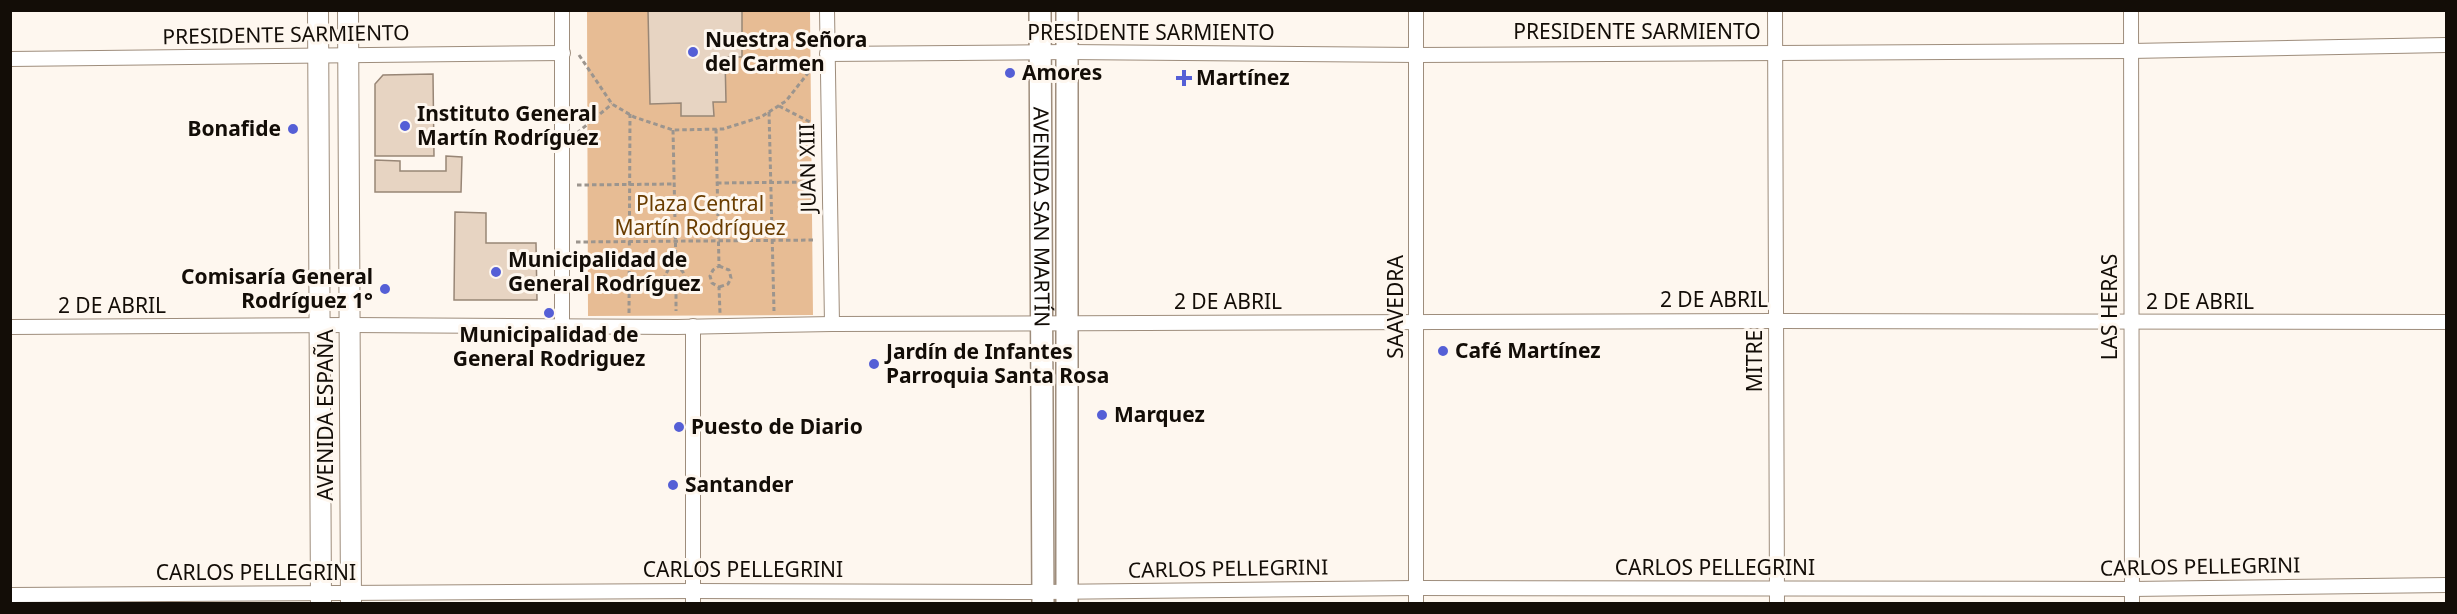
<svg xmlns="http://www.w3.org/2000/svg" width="2457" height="614" viewBox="0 0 2457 614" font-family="'Noto Sans',sans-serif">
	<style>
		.green { fill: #e7bc94 }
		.building { fill: #e7d4c2; stroke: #988676; stroke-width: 1.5 }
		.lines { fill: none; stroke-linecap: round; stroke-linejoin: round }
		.street-casing { stroke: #9e8d7c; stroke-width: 16 }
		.secondary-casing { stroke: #9e8d7c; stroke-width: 22 }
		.primary-casing { stroke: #9e8d7c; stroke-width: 24 }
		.path { stroke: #9c958e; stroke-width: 3; stroke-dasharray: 4.5 3; stroke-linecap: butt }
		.street { stroke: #fff; stroke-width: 14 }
		.secondary { stroke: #fff; stroke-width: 20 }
		.primary { stroke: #fff; stroke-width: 21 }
		.poi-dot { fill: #555fd6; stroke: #fef7ef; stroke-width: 2 }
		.labels { text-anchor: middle; stroke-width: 6; stroke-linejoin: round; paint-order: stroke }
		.street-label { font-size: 21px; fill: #130d07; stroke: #fef7ef }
		.poi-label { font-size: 21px; font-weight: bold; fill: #130d07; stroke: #fef7ef; text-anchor: start }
		.park-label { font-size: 21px; fill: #6a3d01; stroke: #fef7ef }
	</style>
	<rect width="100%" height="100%" fill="#fef7ef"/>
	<!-- green -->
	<path class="green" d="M587,11H648L650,103H681L682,116H713V102H726L725,57L742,56V11H810L813,315L588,316Z"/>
	<!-- building -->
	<g class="building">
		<path d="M648,10H742V57H725L726,102H713L714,116H681V103L650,104Z"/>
		<path d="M433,74L434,156H375V84L383,75Z"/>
		<path d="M446,156L462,157L461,192H375V160L400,161V171H446Z"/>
		<path d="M455,212L486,213V243H536L537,300H454Z"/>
	</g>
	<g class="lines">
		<!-- street casing -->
		<g class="street-casing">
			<g id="street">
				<path d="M827,10L832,324"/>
				<path d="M1775,10L1777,604"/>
				<path d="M2131,10L2132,604"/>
				<path d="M827,54L1067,52L1417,55L2131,51L2446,45"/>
				<path d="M10,59L563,53"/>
				<path d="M693,326V604"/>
				<path d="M10,327L350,325L677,327L832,324L1776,321L2446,322"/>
				<path d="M562,327V10"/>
				<path d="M10,595L693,591L1044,592L1416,588L2132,589L2446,585"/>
				<path d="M1416,604V10"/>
			</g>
		</g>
		<!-- secondary casing -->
		<g class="secondary-casing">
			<g id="secondary">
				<path d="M318,10L321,604"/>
				<path d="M348,10L351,604"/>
			</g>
		</g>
		<!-- primary casing -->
		<g class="primary-casing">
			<g id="primary">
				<path id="s1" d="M1040,10L1043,604"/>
				<path d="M1067,10V604"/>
			</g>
		</g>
		<!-- path -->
		<g class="path">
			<path d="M579,55L612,104L634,117L673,130L723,129L761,117L786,101L812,68"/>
			<path d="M779,106L814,124"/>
			<path d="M769,112L774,311"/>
			<path d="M716,129L719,266L713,270L710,276L712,283L719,287L720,313"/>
			<path d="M673,130L676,267C684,270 686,275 683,283L676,287V311"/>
			<path d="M577,133L612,104"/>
			<path d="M717,183L814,182"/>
			<path d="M577,185L674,184"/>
			<path d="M576,242L816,240"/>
			<path d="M719,266L729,270L731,278L728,284L719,287"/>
			<path d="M676,267L668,270L665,276L669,285L676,287"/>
			<path d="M629,313L630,114"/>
		</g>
		<!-- street -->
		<use href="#street" class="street"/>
		<!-- secondary -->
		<use href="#secondary" class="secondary"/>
		<!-- primary -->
		<use href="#primary" class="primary"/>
	</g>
	<!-- markers -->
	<g class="poi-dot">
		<circle cx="693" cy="52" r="6"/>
		<circle cx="1010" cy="73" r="6"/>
		<path d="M1181 69h6v6h6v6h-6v6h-6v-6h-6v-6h6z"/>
		<circle cx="405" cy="126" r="6"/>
		<circle cx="293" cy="129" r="6"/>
		<circle cx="496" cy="272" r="6"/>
		<circle cx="385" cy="289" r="6"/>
		<circle cx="549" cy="313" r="6"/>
		<circle cx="1443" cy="351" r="6"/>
		<circle cx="874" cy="364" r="6"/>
		<circle cx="1102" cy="415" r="6"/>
		<circle cx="679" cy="427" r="6"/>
		<circle cx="673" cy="485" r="6"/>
	</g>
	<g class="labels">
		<!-- street labels -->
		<g class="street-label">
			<text x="1637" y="39">PRESIDENTE SARMIENTO</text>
			<text x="1151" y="40">PRESIDENTE SARMIENTO</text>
			<text transform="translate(286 35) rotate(-1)" y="7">PRESIDENTE SARMIENTO</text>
			<text transform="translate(808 168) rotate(-91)" y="7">JUAN XIII</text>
			<text dy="7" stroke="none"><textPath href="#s1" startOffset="207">AVENIDA SAN MARTÍN</textPath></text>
			<text x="1714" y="307">2 DE ABRIL</text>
			<text x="1228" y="309">2 DE ABRIL</text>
			<text x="2200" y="309">2 DE ABRIL</text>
			<text x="112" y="313">2 DE ABRIL</text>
			<text transform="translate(1396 307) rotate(-90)" y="7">SAAVEDRA</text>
			<text transform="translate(2110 307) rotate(-90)" y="7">LAS HERAS</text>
			<text transform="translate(1755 361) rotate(-90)" y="7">MITRE</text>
			<text transform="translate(326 415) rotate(-90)" y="7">AVENIDA ESPAÑA</text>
			<text transform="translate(2200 567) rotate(-1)" y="7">CARLOS PELLEGRINI</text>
			<text x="1715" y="575">CARLOS PELLEGRINI</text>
			<text transform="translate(1228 569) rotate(-1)" y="7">CARLOS PELLEGRINI</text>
			<text x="743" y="577">CARLOS PELLEGRINI</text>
			<text x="256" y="580">CARLOS PELLEGRINI</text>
		</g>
		<!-- poi labels -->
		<g class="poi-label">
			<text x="705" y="47">Nuestra Señora<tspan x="705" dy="24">del Carmen</tspan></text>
			<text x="1022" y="80">Amores</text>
			<text x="1196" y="85">Martínez</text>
			<text x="417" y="121">Instituto General<tspan x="417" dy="24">Martín Rodríguez</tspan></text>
			<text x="281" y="136" text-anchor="end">Bonafide</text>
			<text x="508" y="267">Municipalidad de<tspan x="508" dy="24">General Rodríguez</tspan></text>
			<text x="373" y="284" text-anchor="end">Comisaría General<tspan x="373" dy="24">Rodríguez 1°</tspan></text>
			<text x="549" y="342" text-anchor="middle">Municipalidad de<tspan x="549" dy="24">General Rodriguez</tspan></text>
			<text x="1455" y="358">Café Martínez</text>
			<text x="886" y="359">Jardín de Infantes<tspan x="886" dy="24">Parroquia Santa Rosa</tspan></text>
			<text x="1114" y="422">Marquez</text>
			<text x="691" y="434">Puesto de Diario</text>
			<text x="685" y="492">Santander</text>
		</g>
		<!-- park labels -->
		<g class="park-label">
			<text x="700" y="211">Plaza Central<tspan x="700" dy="24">Martín Rodríguez</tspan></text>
		</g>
	</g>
	<!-- border -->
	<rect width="2457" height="614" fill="none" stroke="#130d07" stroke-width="24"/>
</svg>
